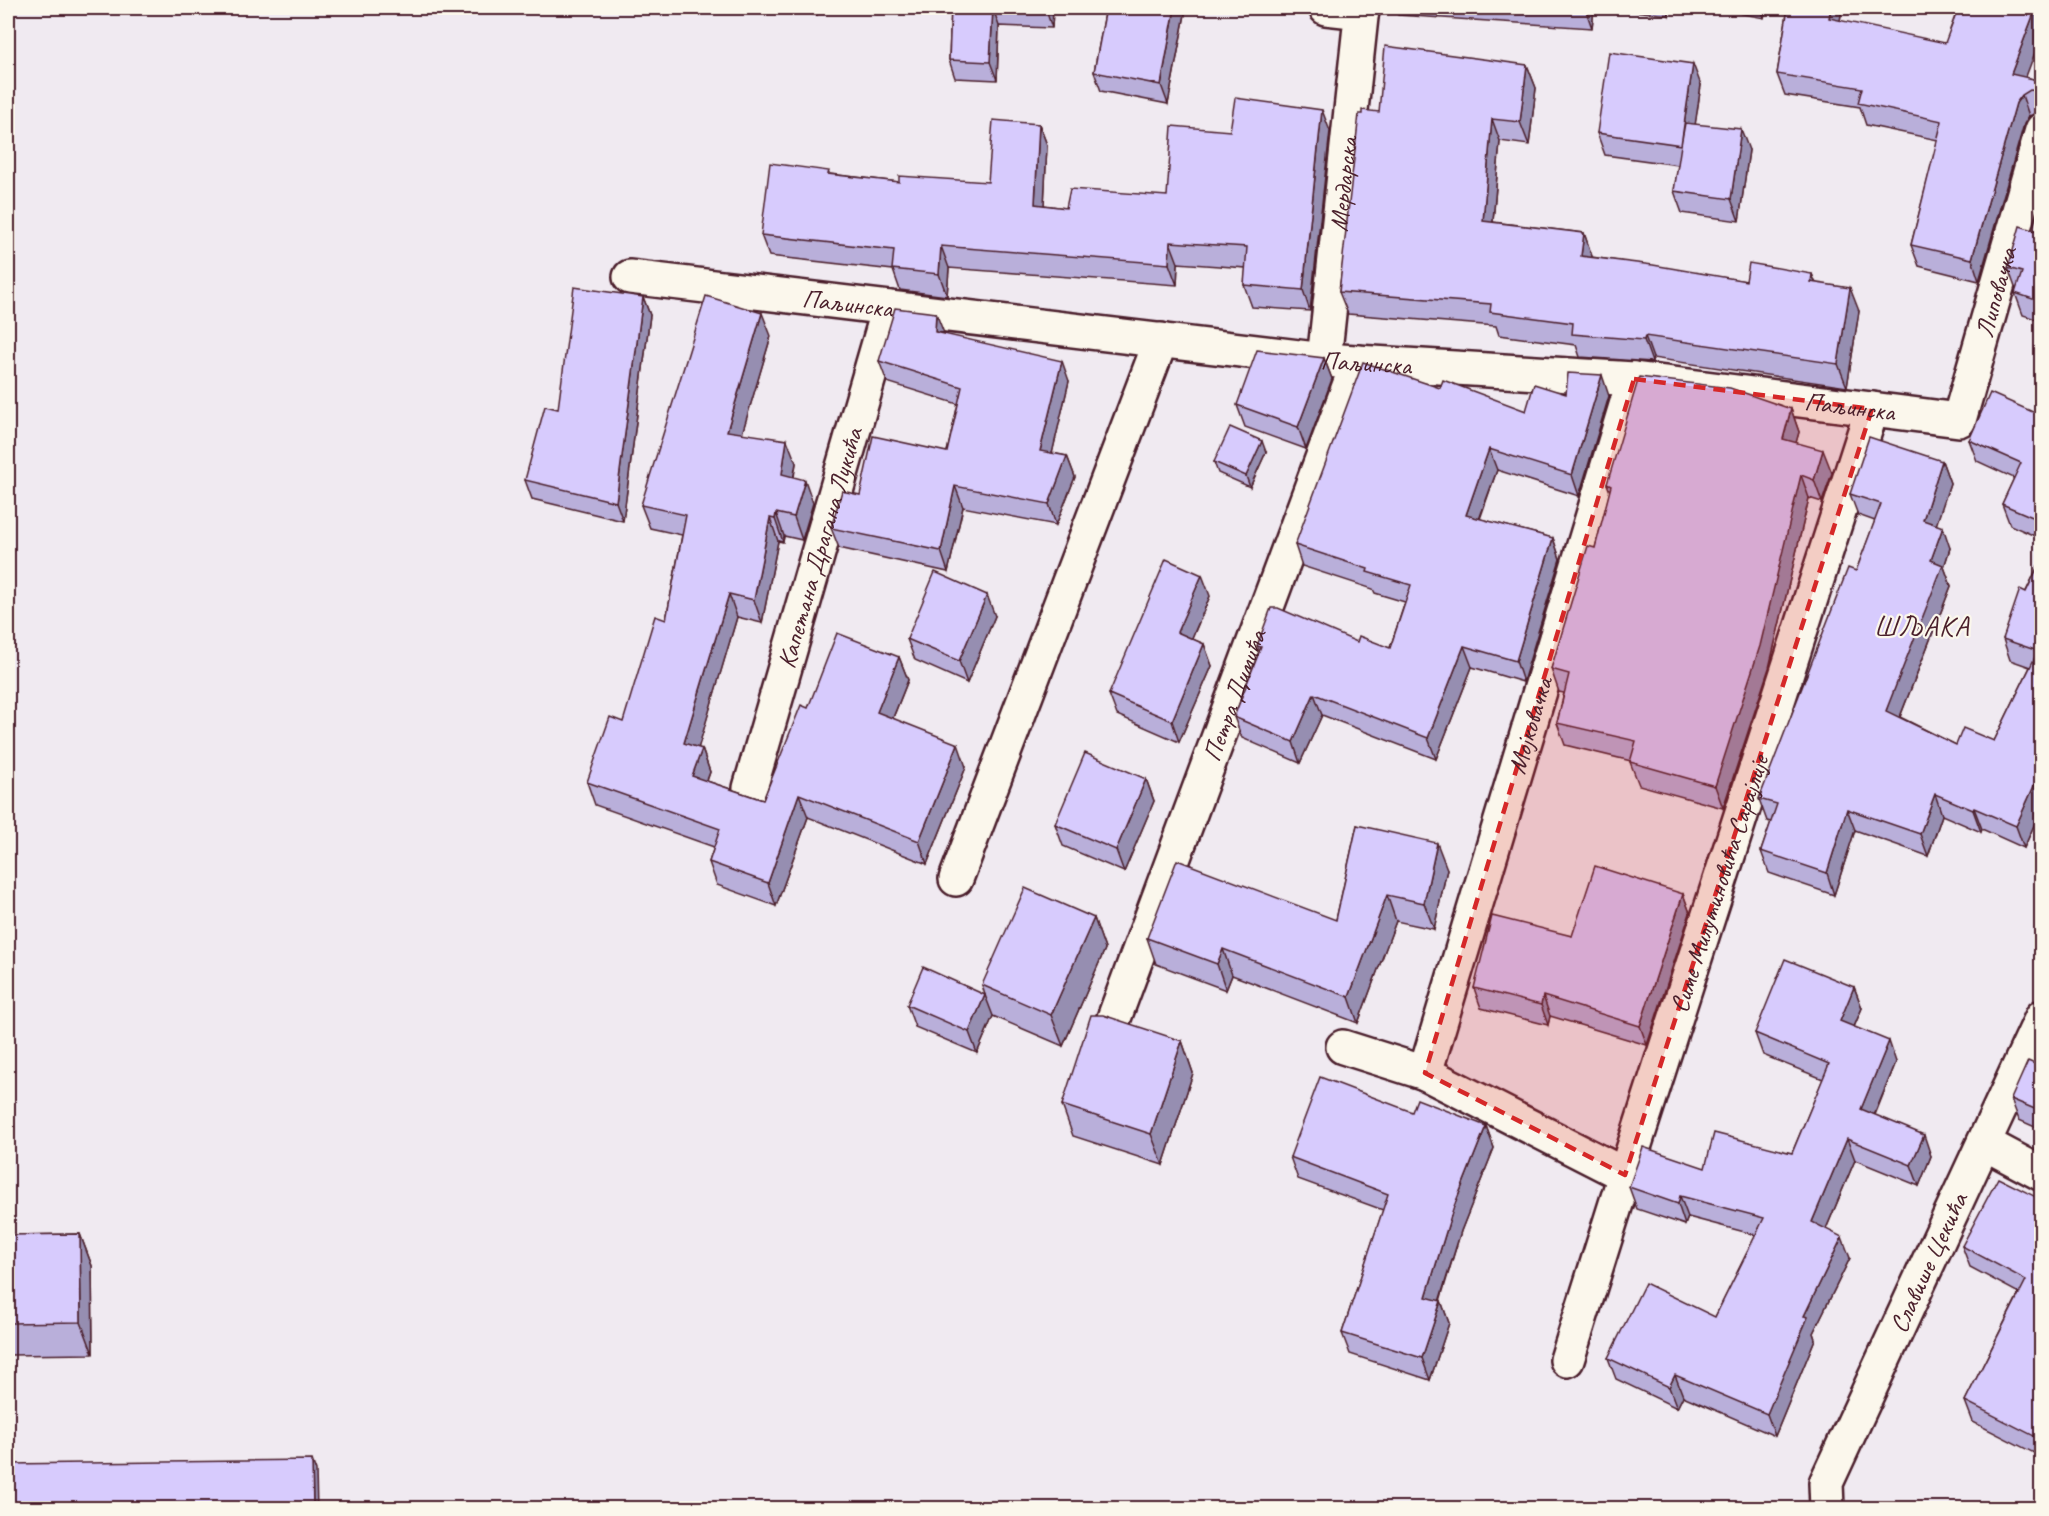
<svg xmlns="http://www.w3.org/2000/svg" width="2049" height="1516" viewBox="0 0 2049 1516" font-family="Caveat,sans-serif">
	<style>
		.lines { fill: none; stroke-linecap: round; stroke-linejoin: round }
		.minor-casing { stroke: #4a1f2b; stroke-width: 38 }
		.minor { stroke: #fbf7ec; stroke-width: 33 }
		.wall { fill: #b9afda; stroke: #4a1f2b; stroke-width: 1.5 }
		.shaded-wall { fill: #968eb1; stroke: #4a1f2b; stroke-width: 1.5 }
		.building { fill: #d7cbfd; stroke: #4a1f2b; stroke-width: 1.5 }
		.marked { fill: #d62828; fill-opacity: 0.2; stroke: #d62828; stroke-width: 4.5; stroke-dasharray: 12 8; stroke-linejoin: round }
		.labels { text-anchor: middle; stroke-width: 4.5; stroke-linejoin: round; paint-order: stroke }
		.street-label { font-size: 26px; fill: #4a1f2b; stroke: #fbf7ec }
		.quarter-label { font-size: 28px; letter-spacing: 1.5px; fill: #4a1f2b; stroke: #fbf7ec }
	</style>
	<rect width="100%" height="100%" fill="#f0eaf1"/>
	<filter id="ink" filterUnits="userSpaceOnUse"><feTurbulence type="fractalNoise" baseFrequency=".0167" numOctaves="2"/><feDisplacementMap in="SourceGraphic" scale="12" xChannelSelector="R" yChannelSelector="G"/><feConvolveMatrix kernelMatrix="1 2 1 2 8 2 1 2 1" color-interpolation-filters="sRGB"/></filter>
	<g filter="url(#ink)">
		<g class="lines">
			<!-- minor casing -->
			<g class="minor-casing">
				<g id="minor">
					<path d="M1326,8L1362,12"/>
					<path id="s1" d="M630,277L1324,360L1634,379L1959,420L2042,130"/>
					<path id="s2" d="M1324,360L1362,8"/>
					<path id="s3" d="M750,788L889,308"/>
					<path d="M956,879L1161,340"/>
					<path id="s4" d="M1110,1029L1358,362"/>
					<path d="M1343,1047L1425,1073L1625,1175"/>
					<path id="s5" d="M1425,1073L1634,379"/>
					<path d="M1984,1143L2042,1174"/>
					<path id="s6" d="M1567,1360L1625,1175L1872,409"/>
					<path id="s7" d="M1827,1508L1826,1483L2042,1017"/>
				</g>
			</g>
			<!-- minor -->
			<use href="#minor" class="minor"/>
		</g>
		<!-- wall -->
		<g class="wall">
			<path d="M755,8H818L817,15Z"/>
			<path d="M951,8H1053L1052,28L999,26L997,80L955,78L949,60Z"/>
			<path d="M1106,8H1182L1185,14L1168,104L1101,91L1094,72Z"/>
			<path d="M1395,8H1594L1592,28L1398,15Z"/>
			<path d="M1605,8H1670L1669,15Z"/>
			<path d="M1716,8H1766L1764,18L1716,9Z"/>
			<path d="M1788,8H1842L1840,21L2025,77L2042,81V112H2038L2029,116L2024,124L1979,281L1919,266L1911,245L1938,140L1866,125L1860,107L1785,95L1777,74Z"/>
			<path d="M1527,65L1536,88L1529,145L1500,141L1493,222L1584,233L1592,257L1746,281L1812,274L1815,282L1859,311L1847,387L1653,358L1652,362L1580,357L1576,345L1499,335L1496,326L1348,314L1339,292L1362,114L1379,112Z"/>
			<path d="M1701,85L1695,124L1749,150L1739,221L1682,213L1674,191L1678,165L1605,155L1597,133Z"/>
			<path d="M1039,124L1047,145L1044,205L1066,208L1167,196L1230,131H1330L1310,311L1252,307L1244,285L1246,268L1178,263L1177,285L949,268L947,296L900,290L893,270L769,256L761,235L830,174L899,182H988Z"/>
			<path d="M2042,233V321L2023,315L2015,293L2016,290L2008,268Z"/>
			<path d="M643,297L650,315L623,521L532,499L525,480L558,409Z"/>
			<path d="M944,334L1069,381L1052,453L1067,456L1075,477L1056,525L963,507L948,572L839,548L831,528L860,495L947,452L958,404L887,382L879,361Z"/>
			<path d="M771,336L742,433L796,463L794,477L813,503L802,540L784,536L783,542L778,541L762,623L737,617L698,748L702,749L710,772L707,781L763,800L808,708L899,657L908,680L893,718L966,767L927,864L808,817L776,906L717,885L709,862L714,847L595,805L587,782L623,722L666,620L682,535L650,528L641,505Z"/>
			<path d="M1324,358L1332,379L1306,449L1245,427L1237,405Z"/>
			<path d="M1440,388L1526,411L1566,394L1609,396L1579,496L1497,470L1480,519L1553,538L1560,559L1523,682L1472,667L1436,759L1322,715L1300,763L1242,738L1234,717L1259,651L1257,646L1357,642L1390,648L1405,602L1375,593L1373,589L1302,566L1295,545Z"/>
			<path d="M1791,409L1799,432L1796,442L1832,473L1822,502L1809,498L1769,668L1723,808L1639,785L1630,762L1631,761L1565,745L1557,723L1564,693L1559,692L1551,669L1595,548L1610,492L1607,484Z"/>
			<path d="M2042,416V539L2010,525L2002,504L2014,478L1977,461L1969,440Z"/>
			<path d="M1266,452L1250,487L1218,473L1214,462Z"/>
			<path d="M1942,461L1950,483L1936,524L1950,548L1944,567L1951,586L1900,717L1956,745L1994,741L2030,667L2010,660L2003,639L2042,558V807L2024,848L1982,829L1981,832L1942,815L1928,856L1855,830L1834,895L1769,873L1761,851L1771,822L1767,821L1759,799L1856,571L1875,521L1858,515L1850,494Z"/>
			<path d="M1210,596L1192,639L1204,644L1212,666L1179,742L1117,715L1109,694Z"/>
			<path d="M995,616L967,683L915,660L907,639Z"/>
			<path d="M1146,779L1154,801L1124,872L1063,846L1055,824Z"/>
			<path d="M1357,825L1447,869L1434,929L1396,921L1358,1023L1232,975L1226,990L1156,964L1147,938L1336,920Z"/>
			<path d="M1683,894L1690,913L1647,1045L1550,1016L1548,1025L1481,1008L1474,988L1572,936Z"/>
			<path d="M1094,918L1105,949L1063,1046L993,1016L977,1053L915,1027L907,1005L985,995L982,985Z"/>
			<path d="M1854,987L1862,1008L1854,1027L1896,1062L1875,1115L1931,1156L1919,1186L1855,1160L1826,1229L1850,1258L1813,1333L1815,1339L1775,1436L1683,1396L1677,1408L1616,1379L1608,1358L1715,1317L1756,1235L1688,1217L1685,1225L1637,1209L1629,1187L1705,1168L1792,1153L1823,1079L1763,1055L1755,1033Z"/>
			<path d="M1182,1041L1193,1073L1163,1165L1073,1136L1062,1105Z"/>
			<path d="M2042,1067V1130L2019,1120L2011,1099Z"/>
			<path d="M1412,1112L1486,1126L1494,1148L1461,1231L1440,1301H1441L1449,1323L1430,1380L1350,1354L1342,1333L1383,1210L1298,1179L1290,1157Z"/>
			<path d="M2042,1200V1457L1973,1422L1965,1401L2019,1293L1970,1267L1962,1246Z"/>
			<path d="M80,1234L92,1266L93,1354L8,1355V1235Z"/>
		</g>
		<!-- shaded-wall -->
		<g class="shaded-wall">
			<path d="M815,8H818L817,15Z"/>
			<path d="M993,8L999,26L997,80L990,62Z"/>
			<path d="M1046,8H1053L1052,28L1046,10Z"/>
			<path d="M1175,8H1182L1185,14L1168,104L1161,85Z"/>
			<path d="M1585,8H1594L1592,28Z"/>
			<path d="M1666,8H1670L1669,15Z"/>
			<path d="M1761,8H1766L1764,18Z"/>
			<path d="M1831,8H1842L1837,40L1829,18Z"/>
			<path d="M2036,8H2042V34L2019,95L2011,74Z"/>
			<path d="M1693,64L1701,85L1689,166L1681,145Z"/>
			<path d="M1527,65L1536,88L1529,145L1520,122Z"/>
			<path d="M2022,95L2029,116L2024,124L1979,281L1972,259L2016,103Z"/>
			<path d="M1322,110L1330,131L1310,311L1303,290Z"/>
			<path d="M1492,119L1500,141L1491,243L1483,221Z"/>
			<path d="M1039,124L1047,145L1043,226L1035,204Z"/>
			<path d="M1741,129L1749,150L1739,221L1731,199Z"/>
			<path d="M1584,233L1592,256L1589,279L1581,256Z"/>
			<path d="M1170,242L1178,263L1177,285L1169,264Z"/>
			<path d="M941,246L949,268L947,296L939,274Z"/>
			<path d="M1812,274L1821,297L1811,282Z"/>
			<path d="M1850,288L1859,311L1847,387L1838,364Z"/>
			<path d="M643,297L650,315L623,521L616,502Z"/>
			<path d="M762,313L771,336L736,454L727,431Z"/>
			<path d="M936,313L944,333L935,332Z"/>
			<path d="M1645,336L1653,358L1652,362L1644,340Z"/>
			<path d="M1324,358L1332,379L1306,449L1298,427Z"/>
			<path d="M1062,361L1069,381L1048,471L1040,451Z"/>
			<path d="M1602,375L1609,396L1579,496L1572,475Z"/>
			<path d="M1791,409L1799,432L1791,461L1783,439Z"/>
			<path d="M787,440L796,463L790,497L782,474Z"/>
			<path d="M1262,441L1266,452L1250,487L1246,476Z"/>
			<path d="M1489,449L1497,470L1473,536L1466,515Z"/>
			<path d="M1823,450L1832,473L1822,502L1814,480Z"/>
			<path d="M1067,456L1075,477L1056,525L1049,504Z"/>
			<path d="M1942,461L1950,483L1931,541L1923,520Z"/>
			<path d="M1801,475L1809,498L1769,668L1723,808L1715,786Z"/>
			<path d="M805,480L813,503L802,540L794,517Z"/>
			<path d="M955,486L963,507L948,572L941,551Z"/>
			<path d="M776,513L784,536L783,542L775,519Z"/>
			<path d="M770,518L778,541L762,623L754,600Z"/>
			<path d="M1943,527L1950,548L1944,567L1951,586L1894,732L1886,711L1931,560Z"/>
			<path d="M1553,538L1560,559L1523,682L1516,661Z"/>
			<path d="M1202,575L1210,596L1185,654L1177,632Z"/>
			<path d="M729,594L737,617L693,766L684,743Z"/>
			<path d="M987,595L995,616L967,683L959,661Z"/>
			<path d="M1204,644L1212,666L1179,742L1172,721Z"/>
			<path d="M1464,646L1472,667L1436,759L1428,738Z"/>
			<path d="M899,657L908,680L886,735L877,712Z"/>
			<path d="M1314,694L1322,715L1300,763L1293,742Z"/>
			<path d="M958,744L966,767L927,864L919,841Z"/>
			<path d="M702,749L710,772L700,799L692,776Z"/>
			<path d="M2042,768V807L2024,848L2016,826Z"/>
			<path d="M1146,779L1154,801L1124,872L1116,850Z"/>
			<path d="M799,794L808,817L776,906L768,883Z"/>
			<path d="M1935,794L1942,815L1928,856L1920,834Z"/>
			<path d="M1974,808L1982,829L1981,832L1973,810Z"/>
			<path d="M1847,809L1855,830L1834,895L1827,873Z"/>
			<path d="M1437,843L1447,869L1434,929L1424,903Z"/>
			<path d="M1683,894L1690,913L1647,1045L1640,1026Z"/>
			<path d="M1387,895L1396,921L1358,1023L1349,997Z"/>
			<path d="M1094,918L1105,949L1063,1046L1051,1015Z"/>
			<path d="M1223,949L1232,975L1226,990L1217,964Z"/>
			<path d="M1854,987L1862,1008L1847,1043L1840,1021Z"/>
			<path d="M985,995L993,1016L977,1053L969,1032Z"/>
			<path d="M1543,996L1550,1016L1548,1025L1541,1005Z"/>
			<path d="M1182,1041L1193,1073L1163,1165L1151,1134Z"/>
			<path d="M1889,1041L1896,1062L1868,1130L1861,1109Z"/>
			<path d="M1486,1126L1494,1148L1461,1231L1434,1318L1426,1297L1453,1209Z"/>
			<path d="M1924,1135L1931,1156L1919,1186L1911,1165Z"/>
			<path d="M1847,1139L1855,1160L1820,1243L1812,1222Z"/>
			<path d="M1680,1196L1688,1217L1685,1225L1678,1204Z"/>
			<path d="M80,1234L92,1266L93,1354L81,1322Z"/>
			<path d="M1842,1237L1850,1258L1813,1333L1815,1339L1775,1436L1767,1414L1804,1316Z"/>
			<path d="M1441,1301L1449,1323L1430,1380L1422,1358Z"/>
			<path d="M1675,1375L1683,1396L1677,1408L1669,1387Z"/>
			<path d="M312,1460L316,1471L317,1509H313Z"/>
		</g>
		<!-- building -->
		<g class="building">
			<path d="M951,8H993L990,62L949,60Z"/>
			<path d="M994,8H1046V10Z"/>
			<path d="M1106,8H1175L1161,85L1094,72Z"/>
			<path d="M1788,8H1831L1829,18L1945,43L1958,8H2036L2011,74L2042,81V92L2039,91L2030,90L2022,95L2016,103L1972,259L1911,245L1942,121L1858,103L1862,88L1777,74Z"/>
			<path d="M1385,46L1527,65L1520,122L1492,119L1483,221L1584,233L1581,256L1653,265L1746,281L1749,263L1812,274L1811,282L1850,288L1838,364L1645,336L1644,340L1572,334L1573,323L1490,312L1491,304L1339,292L1359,114H1362V110L1379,112Z"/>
			<path d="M1609,52L1693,64L1681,145L1685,123L1741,129L1731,199L1674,191L1681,145L1597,133Z"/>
			<path d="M1235,98L1322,110L1303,290L1244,285L1247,247L1170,242L1169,264L941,246L939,274L892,269L894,250L761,235L770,163L829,171L828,174L899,182V176L988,182L993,120L1039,124L1035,204L1066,208L1070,189L1167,196L1172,126L1230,131Z"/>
			<path d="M2020,226L2042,233V302L2015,293L2022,272L2008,268Z"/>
			<path d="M574,287L643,297L616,502L525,480L545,406L558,409Z"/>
			<path d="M706,296L762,313L727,431L787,440L782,474L805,480L794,517L776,513L775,519L770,518L754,600L729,594L684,743L702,749L692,776L763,800L801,705L808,708L837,633L899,657L877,712L958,744L919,841L799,794L768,883L709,862L720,829L587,782L610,717L623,722L655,616L666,620L686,515L641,505Z"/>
			<path d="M895,308L936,313L935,332L1062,361L1040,451L1067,456L1049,504L955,486L941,551L831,528L842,491L860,495L873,436L947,452L962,387L879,361Z"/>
			<path d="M1257,350L1324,358L1298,427L1237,405Z"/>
			<path d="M1363,362L1440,388L1443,380L1526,411L1534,384L1566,394L1568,373L1602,375L1572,475L1489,449L1466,515L1553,538L1516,661L1464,646L1428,738L1314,694L1293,742L1234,717L1261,647L1257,646L1271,608H1278L1357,642L1359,636L1390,648L1411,585L1367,572L1368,569L1295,545Z"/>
			<path d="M1639,377L1730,388L1791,409L1783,439L1823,450L1814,480L1801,475L1760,646L1715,786L1630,762L1636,741L1557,723L1569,674L1551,669L1588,546L1595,548L1611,486L1607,484Z"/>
			<path d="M1990,393L2042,416V521L2002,504L2021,463L1969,440Z"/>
			<path d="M1230,427L1262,441L1246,476L1214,462Z"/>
			<path d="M1869,437L1942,461L1923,520L1943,527L1931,560L1943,565L1886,711L1956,745L1963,728L1994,741L2038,651L2003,639L2020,589L2026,592L2042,558V768L2016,826L1974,808L1973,810L1935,794L1920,834L1847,809L1827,873L1761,851L1777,804L1759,799L1848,568L1856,571L1881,504L1850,494Z"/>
			<path d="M1166,559L1202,575L1177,632L1204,644L1172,721L1109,694Z"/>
			<path d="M935,572L987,595L959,661L907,639Z"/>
			<path d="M1085,753L1146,779L1116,850L1055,824Z"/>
			<path d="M1357,825L1437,843L1424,903L1387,895L1349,997L1223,949L1217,964L1147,938L1177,860L1336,920Z"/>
			<path d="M1595,866L1683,894L1640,1026L1543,996L1541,1005L1474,988L1492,916L1572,936Z"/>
			<path d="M1025,888L1094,918L1051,1015L982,985Z"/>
			<path d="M1785,959L1854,987L1840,1021L1889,1041L1861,1109L1924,1135L1911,1165L1847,1139L1812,1222L1842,1237L1804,1316L1808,1317L1767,1414L1675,1375L1669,1387L1608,1358L1645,1283L1715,1317L1764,1218L1680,1196L1678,1204L1629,1187L1643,1147L1705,1168L1714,1133L1792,1153L1829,1064L1755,1033Z"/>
			<path d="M923,967L985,995L969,1032L907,1005Z"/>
			<path d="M1091,1015H1103L1182,1041L1151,1134L1062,1105Z"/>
			<path d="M2028,1061L2042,1067V1112L2011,1099Z"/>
			<path d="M1320,1077L1412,1112L1417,1099L1486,1126L1453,1209L1426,1297L1441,1301L1422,1358L1342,1333L1388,1194L1290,1157Z"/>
			<path d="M1998,1178L2042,1200V1440L1965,1401L2026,1280L1962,1246Z"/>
			<path d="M80,1234L81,1322L8,1323V1235Z"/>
			<path d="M312,1460L313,1509H8V1464Z"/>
		</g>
	</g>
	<!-- marked area -->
	<path class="marked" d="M1634,379L1872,409L1625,1175L1425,1073Z"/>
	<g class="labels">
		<!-- street labels -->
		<g class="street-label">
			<text dy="9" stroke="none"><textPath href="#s2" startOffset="177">Мердарска</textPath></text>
			<text dy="9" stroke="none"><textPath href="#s1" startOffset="1470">Липовачка</textPath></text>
			<text dy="9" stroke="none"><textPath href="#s1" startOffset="219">Паљинска</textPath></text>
			<text dy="9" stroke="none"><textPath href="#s1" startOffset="741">Паљинска</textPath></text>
			<text dy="9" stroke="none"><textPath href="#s1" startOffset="1227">Паљинска</textPath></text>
			<text dy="9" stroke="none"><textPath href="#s3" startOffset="250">Капетана Драгана Лукића</textPath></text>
			<text dy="9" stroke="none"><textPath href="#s4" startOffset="356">Петра Димића</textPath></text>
			<text dy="9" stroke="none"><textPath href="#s5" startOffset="363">Мојковачка</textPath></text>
			<text dy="9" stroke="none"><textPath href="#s6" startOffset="500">Симе Милутиновића Сарајлије</textPath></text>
			<text dy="9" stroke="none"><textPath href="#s7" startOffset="268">Славише Цекића</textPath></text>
		</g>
		<!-- quarter labels -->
		<g class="quarter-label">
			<text x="1922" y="636">ШЉАКА</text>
		</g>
	</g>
	<!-- margin -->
	<rect width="2049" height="1516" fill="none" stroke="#fbf7ec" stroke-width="30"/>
	<rect x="15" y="15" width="2019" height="1486" fill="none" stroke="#4a1f2b" stroke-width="2" filter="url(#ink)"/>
</svg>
